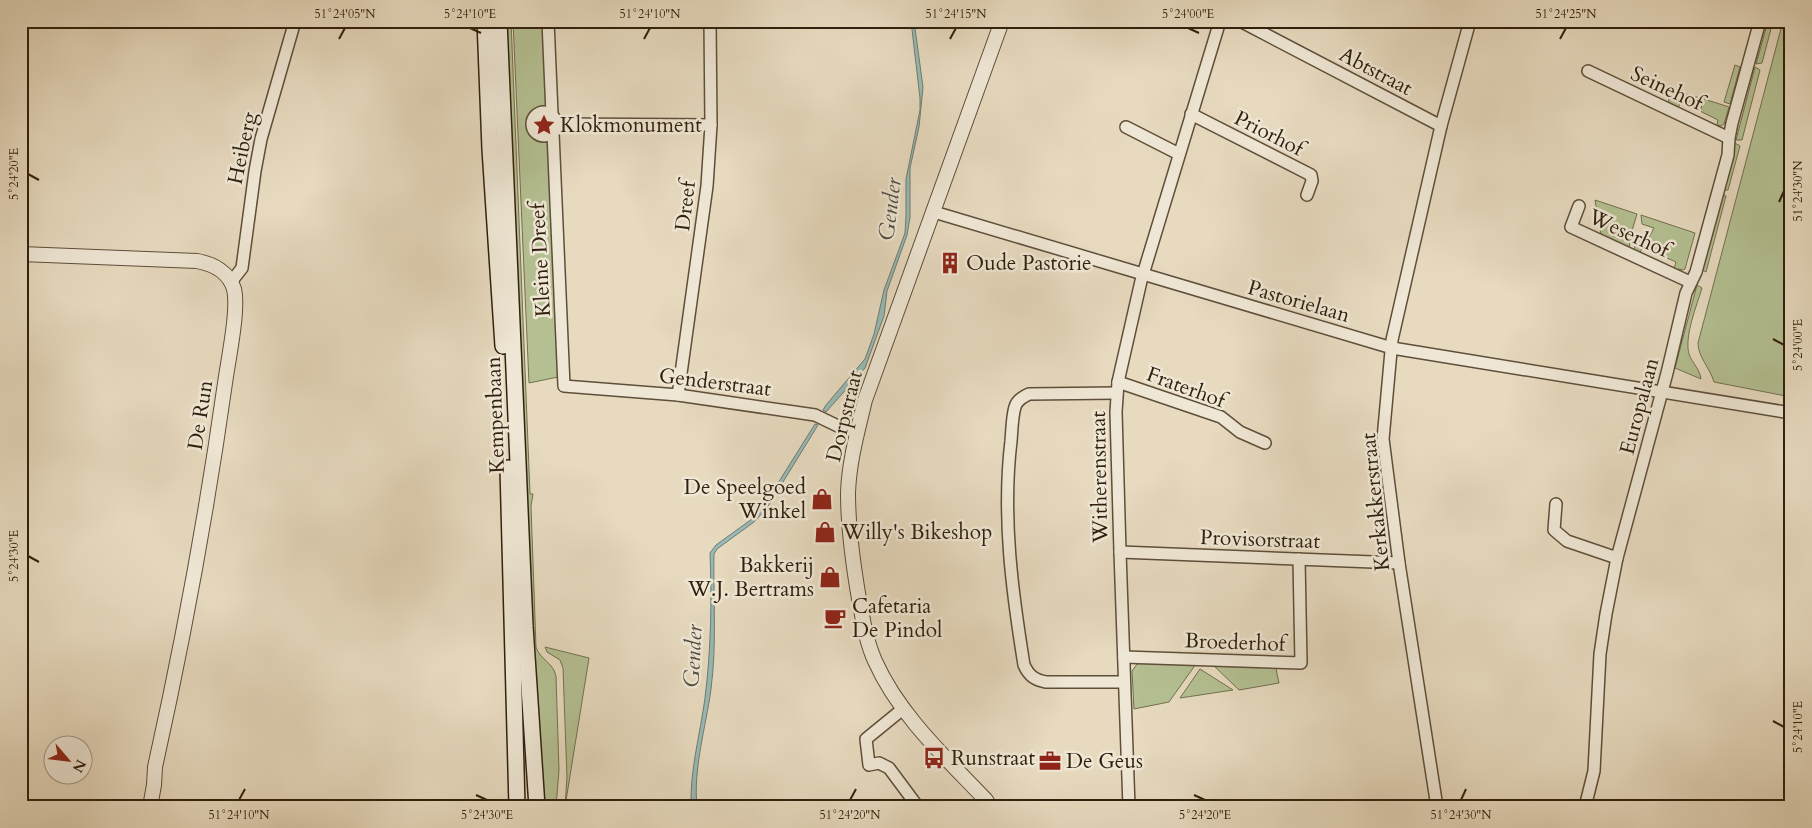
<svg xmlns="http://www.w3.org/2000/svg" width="1812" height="828" viewBox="0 0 1812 828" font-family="Cardo,serif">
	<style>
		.green { fill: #b4c092; stroke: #727050 }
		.water { fill: #98bab7; stroke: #6e7c73 }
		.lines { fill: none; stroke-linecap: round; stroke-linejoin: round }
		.minor-casing { stroke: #5e4e3a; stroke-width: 14 }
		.tertiary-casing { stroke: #5e4e3a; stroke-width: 16 }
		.secondary-casing { stroke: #30200d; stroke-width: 18 }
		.minor { stroke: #efe7d5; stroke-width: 11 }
		.tertiary { stroke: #efe7d5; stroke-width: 14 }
		.secondary { stroke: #efe7d5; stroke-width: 15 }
		.ticks { fill: none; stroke: #30200d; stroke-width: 2 }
		.labels { text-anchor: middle; stroke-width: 5; stroke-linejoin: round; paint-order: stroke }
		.street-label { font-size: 21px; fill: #30200d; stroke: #efe7d5 }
		.poi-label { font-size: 21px; fill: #30200d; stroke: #efe7d5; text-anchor: start }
		.water-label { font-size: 22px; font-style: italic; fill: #4f4e40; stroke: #efe7d5 }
		.neatline { fill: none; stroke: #30200d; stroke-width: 2 }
		.ticks-label { font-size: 12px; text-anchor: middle; fill: #30200d }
	</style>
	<rect width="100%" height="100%" fill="#e7dabf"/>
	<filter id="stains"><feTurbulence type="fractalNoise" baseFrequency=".004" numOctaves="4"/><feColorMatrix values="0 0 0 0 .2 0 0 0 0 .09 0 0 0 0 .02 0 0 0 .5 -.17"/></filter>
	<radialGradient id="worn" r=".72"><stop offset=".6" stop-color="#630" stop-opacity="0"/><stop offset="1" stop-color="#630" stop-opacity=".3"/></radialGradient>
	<!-- green -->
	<g class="green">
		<path d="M505,21H511L530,494H533L531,506L536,647C540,660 553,662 556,676L559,770L556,807H545L529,604Z"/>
		<path d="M513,21H543L546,108C518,107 522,145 548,140L558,377L529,383Z"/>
		<path d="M1768,21H1773L1762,63L1756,64Z"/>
		<path d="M1783,21H1791V397L1714,382C1710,368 1698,357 1698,343Z"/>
		<path d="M1735,65L1740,67L1730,104L1724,102Z"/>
		<path d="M1755,67L1760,70L1742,140H1736Z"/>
		<path d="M1672,90L1700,98L1697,110L1681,102L1677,110L1667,105Z"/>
		<path d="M1704,99L1729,107L1724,124L1721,126L1717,125L1718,120L1700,111Z"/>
		<path d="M1735,143L1740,146L1728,190H1723Z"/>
		<path d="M1722,194L1726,196L1706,272L1702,270Z"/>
		<path d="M1595,200L1637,214L1631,234L1629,250L1601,235Z"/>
		<path d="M1641,215L1695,233L1685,269L1683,270L1678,269L1677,272L1674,269L1676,262L1643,247L1639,254L1633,252L1638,238L1647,241L1654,228L1642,224Z"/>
		<path d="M1697,285L1702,288C1697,305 1684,336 1689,354C1692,363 1700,369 1701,379L1675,368Z"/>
		<path d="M545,647L589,658L565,807L567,777L563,668L560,660L547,652Z"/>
		<path d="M1143,663L1196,664L1169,702L1134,709L1132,671L1137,664Z"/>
		<path d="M1211,663L1275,664L1279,683L1239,690Z"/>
		<path d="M1200,669L1233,690L1180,698Z"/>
	</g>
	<!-- water -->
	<g class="water">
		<path d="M911,21H914L923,87L919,127L910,168V217L907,235L887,291L884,316L865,368L826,412L823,410L826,405L865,359L874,334L884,290L905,233L906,216V179L920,110V98Z"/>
		<path d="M815,424L818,425L767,508L754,522L717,549L714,554C713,599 717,644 711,689C706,727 693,768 697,807H691C690,769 700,735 705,698C711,650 712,602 710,553L716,545L752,519L763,507Z"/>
	</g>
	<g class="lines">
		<!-- minor casing -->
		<g class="minor-casing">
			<g id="minor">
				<path d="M548,21L552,114"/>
				<path d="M1240,21L1441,126"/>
				<path d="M1588,71L1729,138"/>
				<circle cx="544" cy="124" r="12"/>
				<path d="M1191,114L1311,175L1312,181L1307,195"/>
				<path d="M556,124L711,125"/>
				<path d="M1126,127L1179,154"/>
				<path d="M553,133L564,386L678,395L815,415L842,428L858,431"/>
				<path d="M1579,206L1571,227L1690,282"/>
				<path d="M934,212L1392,348L1791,413"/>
				<path d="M231,282L242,268L255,171L261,139L295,21"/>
				<path d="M1118,382L1221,417L1240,432L1265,443"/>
				<path d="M1117,393L1029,394C1023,397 1017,400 1015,407C1012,417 1012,430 1011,441C1002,516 1012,591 1024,665C1029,676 1035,680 1046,682H1124"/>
				<path d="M678,395L707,186L711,125L710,21"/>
				<path d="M1556,504L1554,530L1567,541L1617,558"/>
				<path d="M1120,552L1399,563"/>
				<path d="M1124,657L1301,663L1299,559"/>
				<path d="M904,708L866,739L869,765L879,763L889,768L918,807"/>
				<path d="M1129,807L1120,552L1116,412L1118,382L1141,281L1220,21"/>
				<path d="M1437,807L1399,563L1383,439L1392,340L1441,126L1470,21"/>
				<path d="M1585,807L1594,771L1600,654L1606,614L1617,558L1667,373L1686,293L1696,272L1728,155L1729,138L1732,123L1760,21"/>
			</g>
		</g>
		<!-- tertiary casing -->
		<g class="tertiary-casing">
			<g id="tertiary">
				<path d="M21,254L197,261C213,264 229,272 234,289C239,309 228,361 225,383C207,511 183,641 155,767L154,785L150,807"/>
				<path d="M990,807L986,800C946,758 899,715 875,661C866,641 863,620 859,599C853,564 848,528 848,493C849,461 858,430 865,400L1002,21"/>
			</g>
		</g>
		<!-- secondary casing -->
		<g class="secondary-casing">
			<g id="secondary">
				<path d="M485,21L490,149L503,346"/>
				<path d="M499,21L525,626L537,807"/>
				<path d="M508,468L517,807"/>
			</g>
		</g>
		<!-- minor -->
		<use href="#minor" class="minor"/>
		<!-- tertiary -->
		<use href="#tertiary" class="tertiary"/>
		<!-- secondary -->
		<use href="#secondary" class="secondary"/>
	</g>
	<!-- ticks -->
	<path class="ticks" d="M470,28L481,33M1188,28L1199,33M339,39L345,28M644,39L650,28M950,39L956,28M1560,39L1566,28M28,174L39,180M1779,202L1784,191M1773,339L1784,345M28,556L39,562M1773,721L1784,727M476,795L487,800M1194,795L1205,800M239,800L245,789M850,800L856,789M1461,800L1466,789"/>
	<!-- icons -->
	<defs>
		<g id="sight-bare" transform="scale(1.725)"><path d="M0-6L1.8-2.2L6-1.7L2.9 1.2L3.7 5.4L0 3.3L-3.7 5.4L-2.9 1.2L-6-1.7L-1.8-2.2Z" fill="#8f2418" stroke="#efe7d5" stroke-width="2.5" paint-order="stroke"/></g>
		<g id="building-bare" transform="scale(1.725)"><path d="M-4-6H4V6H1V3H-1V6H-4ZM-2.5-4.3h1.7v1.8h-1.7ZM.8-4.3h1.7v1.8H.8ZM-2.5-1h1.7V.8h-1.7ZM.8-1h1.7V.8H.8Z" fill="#8f2418" stroke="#efe7d5" stroke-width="2.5" paint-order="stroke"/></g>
		<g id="shop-bare" transform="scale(1.725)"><path d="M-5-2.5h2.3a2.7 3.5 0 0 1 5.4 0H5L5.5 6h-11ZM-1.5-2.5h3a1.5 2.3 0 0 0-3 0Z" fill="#8f2418" stroke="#efe7d5" stroke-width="2.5" paint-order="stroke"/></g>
		<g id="cafe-bare" transform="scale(1.725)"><path d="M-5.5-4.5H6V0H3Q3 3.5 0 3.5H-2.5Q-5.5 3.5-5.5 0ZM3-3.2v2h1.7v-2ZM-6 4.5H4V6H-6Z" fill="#8f2418" stroke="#efe7d5" stroke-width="2.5" paint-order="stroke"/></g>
		<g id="bus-bare" transform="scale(1.725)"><path d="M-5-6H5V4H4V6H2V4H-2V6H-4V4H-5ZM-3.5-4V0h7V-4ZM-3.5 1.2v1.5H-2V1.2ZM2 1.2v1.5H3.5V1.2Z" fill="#8f2418" stroke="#efe7d5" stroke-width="2.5" paint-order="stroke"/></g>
		<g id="office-bare" transform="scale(1.725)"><path d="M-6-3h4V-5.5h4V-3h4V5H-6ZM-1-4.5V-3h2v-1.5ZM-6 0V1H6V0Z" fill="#8f2418" stroke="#efe7d5" stroke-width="2.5" paint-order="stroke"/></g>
	</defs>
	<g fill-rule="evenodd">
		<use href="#sight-bare" x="544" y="125"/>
		<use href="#building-bare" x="950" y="263"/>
		<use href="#shop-bare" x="822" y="499"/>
		<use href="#shop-bare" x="825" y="532"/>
		<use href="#shop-bare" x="830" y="577"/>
		<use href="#cafe-bare" x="835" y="618"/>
		<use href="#bus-bare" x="934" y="758"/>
		<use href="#office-bare" x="1050" y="761"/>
	</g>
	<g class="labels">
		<!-- street labels -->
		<g class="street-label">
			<text transform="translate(1376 71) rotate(28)" y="7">Abtstraat</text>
			<text transform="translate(1667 88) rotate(25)" y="7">Seinehof</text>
			<text transform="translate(1269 133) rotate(27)" y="7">Priorhof</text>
			<text transform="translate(242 148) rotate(-78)" y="7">Heiberg</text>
			<text transform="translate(685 206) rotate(-83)" y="7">Dreef</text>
			<text transform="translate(1629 233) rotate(25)" y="7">Weserhof</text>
			<text transform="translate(540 260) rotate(-93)" y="7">Kleine Dreef</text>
			<text transform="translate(1299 301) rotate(16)" y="7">Pastorielaan</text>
			<text transform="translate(715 382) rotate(7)" y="7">Genderstraat</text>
			<text transform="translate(1186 387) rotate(20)" y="7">Fraterhof</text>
			<text transform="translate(1639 406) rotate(-75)" y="7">Europalaan</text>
			<text transform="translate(200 415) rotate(-81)" y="7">De Run</text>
			<text transform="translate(495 415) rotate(-92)" y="7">Kempenbaan</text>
			<text transform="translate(844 416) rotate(-76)" y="7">Dorpstraat</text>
			<text transform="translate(1099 477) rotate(-91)" y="7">Witherenstraat</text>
			<text transform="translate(1375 502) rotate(-96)" y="7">Kerkakkerstraat</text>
			<text transform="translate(1260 539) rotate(2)" y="7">Provisorstraat</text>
			<text transform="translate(1235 642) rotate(2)" y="7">Broederhof</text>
		</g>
		<!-- poi labels -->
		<g class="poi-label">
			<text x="560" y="132">Klokmonument</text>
			<text x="966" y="270">Oude Pastorie</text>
			<text x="806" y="494" text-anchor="end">De Speelgoed<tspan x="806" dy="24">Winkel</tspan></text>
			<text x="842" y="539">Willy's Bikeshop</text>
			<text x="814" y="572" text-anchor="end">Bakkerij<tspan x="814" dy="24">W.J. Bertrams</tspan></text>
			<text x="852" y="613">Cafetaria<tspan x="852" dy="24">De Pindol</tspan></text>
			<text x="951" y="765">Runstraat</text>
			<text x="1066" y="768">De Geus</text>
		</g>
		<!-- water labels -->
		<g class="water-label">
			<text transform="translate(889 209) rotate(-83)" y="8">Gender</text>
			<text transform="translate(692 656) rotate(-87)" y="8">Gender</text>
		</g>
	</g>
	<!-- margin -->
	<rect width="1812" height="828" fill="none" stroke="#e7dabf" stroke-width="55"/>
	<!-- north arrow -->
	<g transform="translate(68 760) rotate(118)"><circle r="24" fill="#efe7d5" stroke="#a39785"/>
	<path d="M0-4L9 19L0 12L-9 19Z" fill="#8f2418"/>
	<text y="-8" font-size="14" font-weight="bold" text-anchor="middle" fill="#30200d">N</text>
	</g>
	<rect x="28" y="28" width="1756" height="772" class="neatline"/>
	<g class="ticks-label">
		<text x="345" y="18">51°24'05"N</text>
		<text x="470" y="18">5°24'10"E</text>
		<text x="650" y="18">51°24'10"N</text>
		<text x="956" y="18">51°24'15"N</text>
		<text x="1188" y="18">5°24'00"E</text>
		<text x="1566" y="18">51°24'25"N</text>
		<text transform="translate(14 174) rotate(-90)" y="4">5°24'20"E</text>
		<text transform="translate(1798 191) rotate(-90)" y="4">51°24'30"N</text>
		<text transform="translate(1798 345) rotate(-90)" y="4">5°24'00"E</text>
		<text transform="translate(14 556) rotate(-90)" y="4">5°24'30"E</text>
		<text transform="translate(1798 727) rotate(-90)" y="4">5°24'10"E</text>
		<text x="239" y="819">51°24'10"N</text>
		<text x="487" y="819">5°24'30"E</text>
		<text x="850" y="819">51°24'20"N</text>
		<text x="1205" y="819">5°24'20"E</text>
		<text x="1461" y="819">51°24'30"N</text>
	</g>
	<rect width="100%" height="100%" filter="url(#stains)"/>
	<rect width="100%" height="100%" fill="url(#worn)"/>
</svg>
